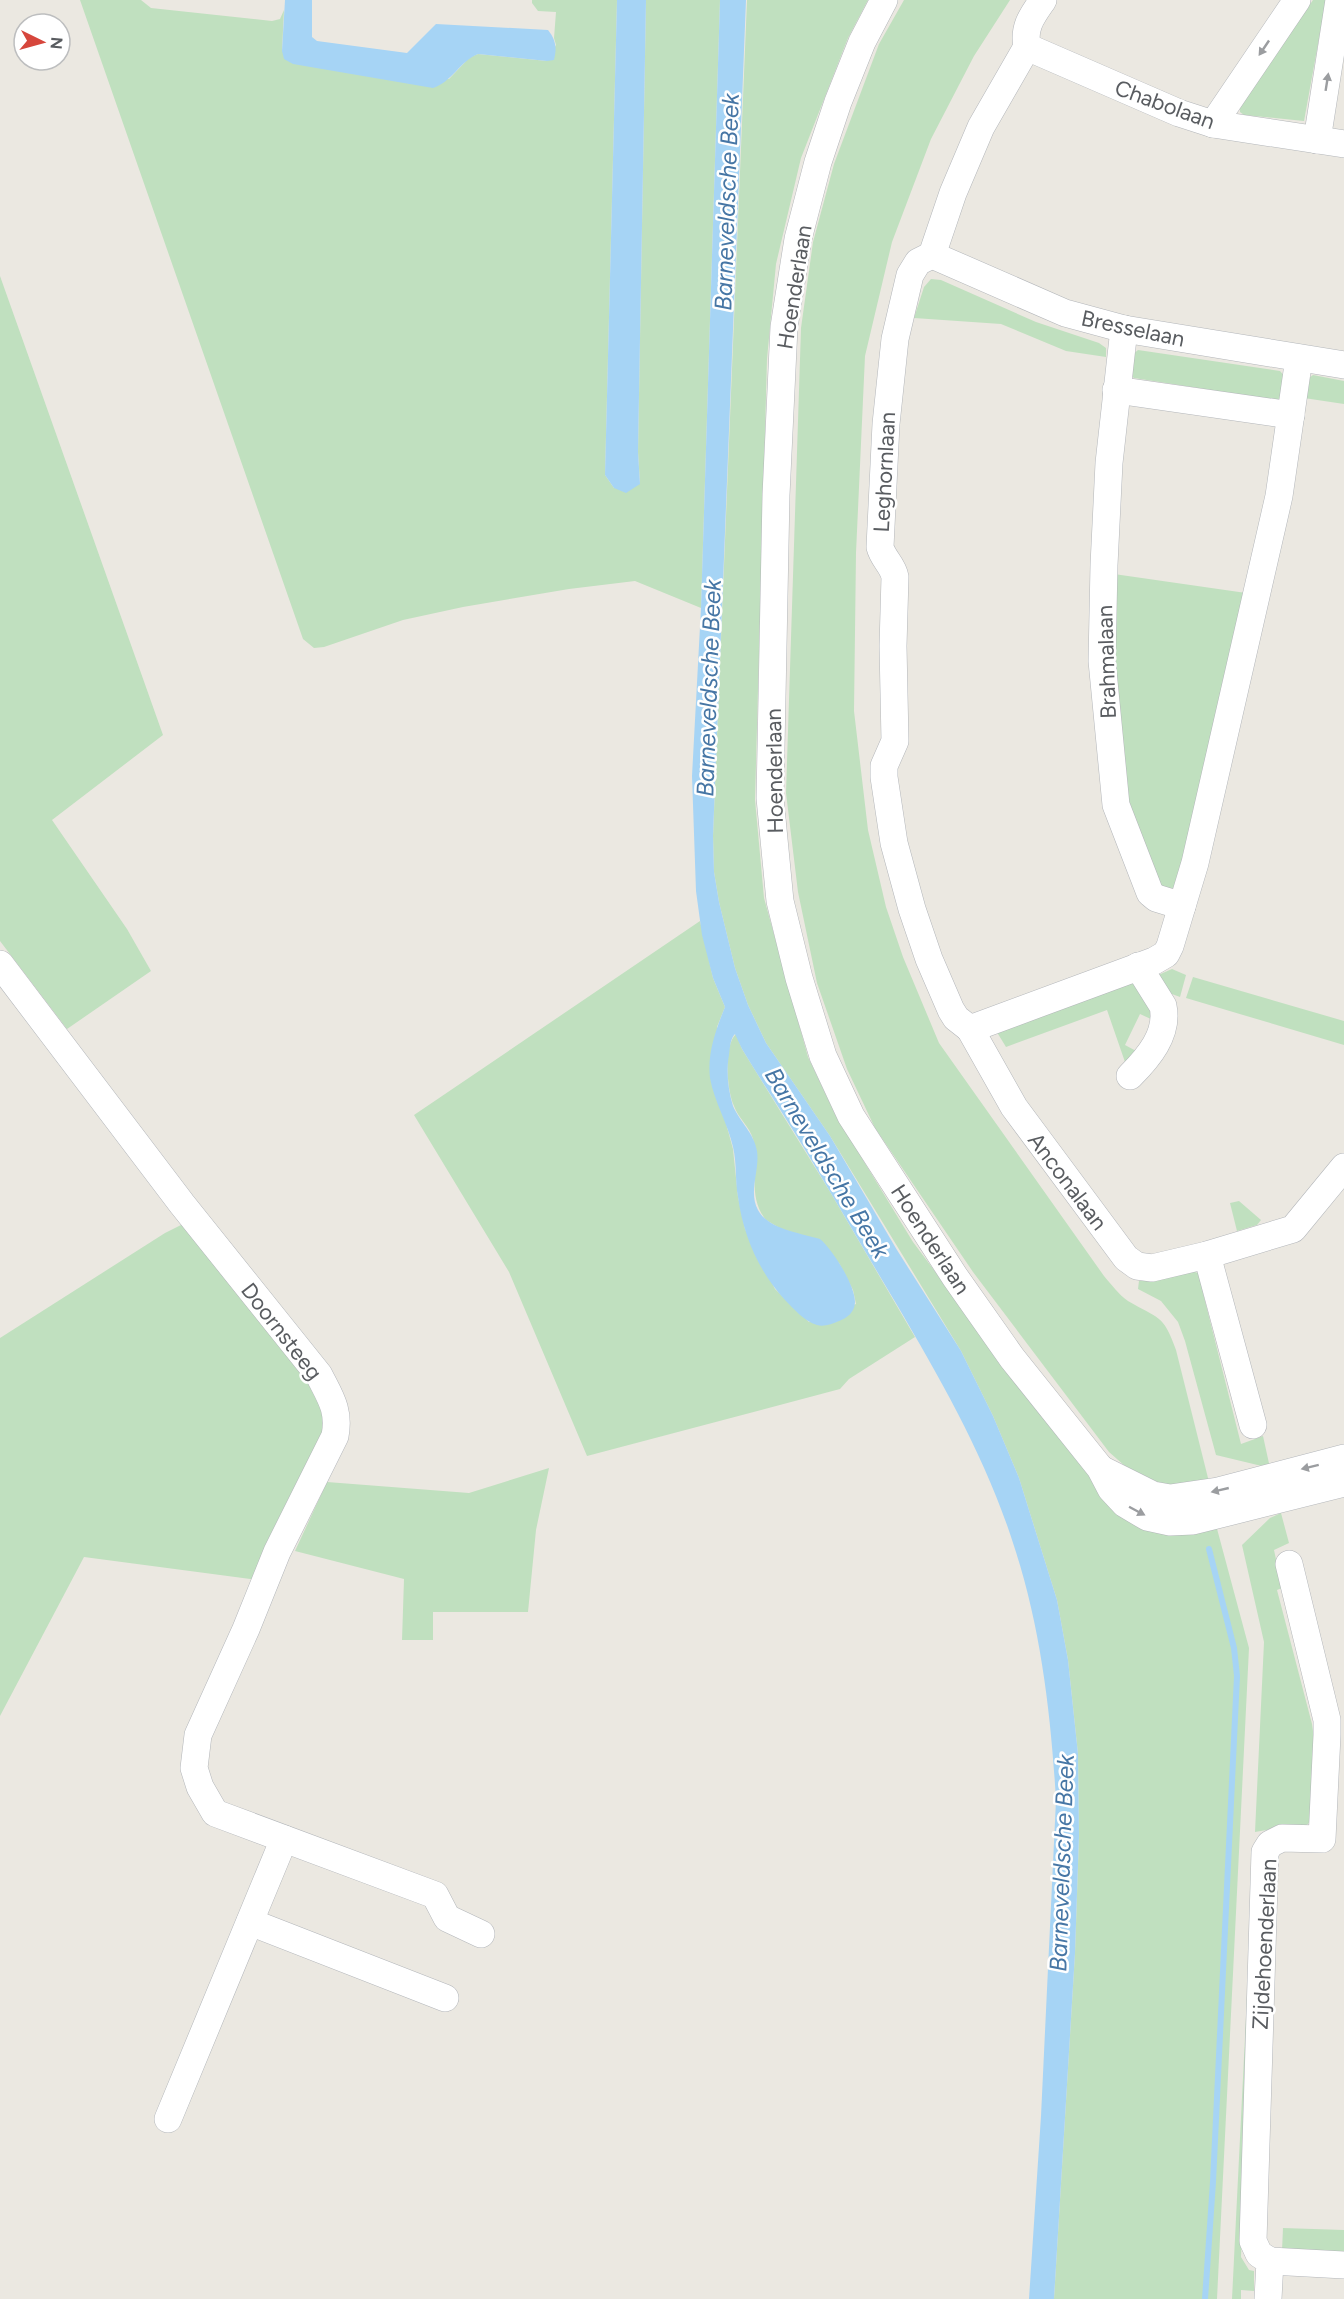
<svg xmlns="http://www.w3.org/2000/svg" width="1344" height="2299" viewBox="0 0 1344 2299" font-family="Figtree,sans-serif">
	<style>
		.green { fill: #c0e0bf }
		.water { fill: #a6d4f5 }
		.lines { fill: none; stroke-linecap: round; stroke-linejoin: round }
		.stream { stroke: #a6d4f5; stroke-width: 6 }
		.minor-casing { stroke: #b3b6ba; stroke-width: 28 }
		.minor { stroke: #fff; stroke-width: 27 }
		.oneway { fill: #9b9da0 }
		.labels { text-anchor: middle; stroke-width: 5; stroke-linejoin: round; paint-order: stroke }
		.street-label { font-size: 22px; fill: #595c60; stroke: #fff }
		.water-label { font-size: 24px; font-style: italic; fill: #4676a5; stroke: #fff }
	</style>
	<rect width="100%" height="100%" fill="#ebe8e1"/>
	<!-- green -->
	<g class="green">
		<path d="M80,0H141L151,8L272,21L280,19L284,10L282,51L449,79L470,57L478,54L547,61L556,45L554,38L556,12L538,11L532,3V0H617L605,475L614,488L640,483L638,452L646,0H720L701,608L635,581L569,589L463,607L403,620L324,647L314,648L303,639Z"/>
		<path d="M747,0H868L848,38L801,158L776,264L767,359L755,800L764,898L808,1057L835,1114L913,1242L1062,1441L1216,1525L1249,1648L1217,2299H1054L1075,1953L1079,1835L1078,1754L1068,1660L1057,1600L1019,1478L993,1416L961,1351L830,1136L766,1043L748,1005L735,968L719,902L714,872L713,836Z"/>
		<path d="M904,0H1010L974,56L931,139L892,242L865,356L856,553L854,711L868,830L886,907L903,957L939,1043L1104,1276C1111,1284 1119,1295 1128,1301C1158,1319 1163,1313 1176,1350L1210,1486L1162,1487L1134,1474L1109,1452L973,1272L875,1128L847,1069L817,983L798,892L786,793L801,328L813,242L834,164L879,44Z"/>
		<path d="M1313,0H1326L1304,121L1244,115L1240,112V107Z"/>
		<path d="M0,276L163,735L52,820L127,929L151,971L67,1029L0,941Z"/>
		<path d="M931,279L941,280L1036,322L1099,343L1106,348V357L1066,351L1001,324L914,318L924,287Z"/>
		<path d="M1138,350L1280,371L1285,377L1283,397L1276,400L1134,378L1128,374L1131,356Z"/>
		<path d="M1313,375L1344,381V404L1304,398L1309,378Z"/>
		<path d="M1114,574L1246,593L1177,885L1168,891L1160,887L1127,808L1113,654Z"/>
		<path d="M700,921L713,978L725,1007L717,1027L724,1116L733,1149L738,1197L745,1229L775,1289L809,1322L856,1304L853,1290L839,1263L766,1220C746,1195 760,1168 753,1139C750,1127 738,1118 734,1106C727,1091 723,1046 736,1034L742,1049L829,1190L915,1337L849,1379L840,1389L587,1456L509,1272L414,1115Z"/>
		<path d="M1172,969L1186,975L1180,997L1164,991L1156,976Z"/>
		<path d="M1193,977L1344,1021V1045L1186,998Z"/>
		<path d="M1132,981L1148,998L1153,1020L1140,1014L1125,1045L1138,1052L1125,1062L1107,1010L1006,1047L995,1029Z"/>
		<path d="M1239,1201L1261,1220L1257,1225L1237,1231L1230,1203Z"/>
		<path d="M185,1223L315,1390L327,1425L258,1580L84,1557L0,1716V1338L165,1233Z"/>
		<path d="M1189,1270L1201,1274L1203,1293L1241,1444L1263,1436L1270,1468L1216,1455L1185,1341L1178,1322L1161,1301L1138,1289L1139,1281Z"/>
		<path d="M549,1468L536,1530L528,1612H433V1640H402L404,1579L295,1551L327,1482L469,1493Z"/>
		<path d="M1281,1513L1289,1543L1274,1550L1282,1588L1277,1590L1312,1724L1316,1752L1314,1815L1308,1824L1300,1829H1272L1255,1832L1264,1642L1242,1545L1270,1518Z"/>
		<path d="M1258,1850L1241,2257L1249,2270L1254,2271V2291L1241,2290V2299H1232L1254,1856Z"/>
		<path d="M1283,2228L1344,2230V2254L1282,2251Z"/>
	</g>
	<!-- water -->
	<g class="water">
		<path d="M285,0H312V37L317,41L407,53L436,24L548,30C556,40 557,48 554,60L547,61L478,54C460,61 452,82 433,88L293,64L284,59L282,51Z"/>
		<path d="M617,0H646L638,452L640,484L626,493L614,488L605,475Z"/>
		<path d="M720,0H746L713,836L714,872L719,902L735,968L748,1005L766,1043L830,1136L897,1250L961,1351L993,1416L1019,1478L1057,1600L1068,1660L1078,1754L1079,1835L1075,1953L1054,2299H1029L1041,2116L1056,1800C1051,1715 1041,1628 1014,1546C987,1460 942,1382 897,1305C867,1255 837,1203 807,1153C786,1118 763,1084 742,1049L735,1034C730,1039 730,1048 729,1055C726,1071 728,1090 733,1106C740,1122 754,1133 757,1151C760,1170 748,1192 758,1210C768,1229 801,1233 820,1239C833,1250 855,1285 855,1302C855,1312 847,1318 839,1321C832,1324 824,1327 817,1325C804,1321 794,1309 785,1300C759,1272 743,1235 738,1197C735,1181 737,1164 733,1147C728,1124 714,1101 710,1078C707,1054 716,1029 725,1007L713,978L702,935L696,891L692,776L701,608Z"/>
	</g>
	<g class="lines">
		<!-- stream -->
		<path class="stream" d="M1205,2299L1213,2182L1237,1676L1234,1648L1209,1549"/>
		<!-- minor casing -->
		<g class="minor-casing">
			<g id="minor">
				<path d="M884,0L862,42L838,102L818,162L798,239L784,327L776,495L770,798L780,901L799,978L823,1056L851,1116L955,1277L1012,1358L1100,1468L1111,1489L1125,1504L1147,1517L1170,1522L1193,1521L1344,1483"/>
				<path d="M1027,47L1179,113L1213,124L1344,144"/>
				<path d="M1213,124L1297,0"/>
				<path d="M1317,140L1339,0"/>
				<path d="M932,255L1065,313L1124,329L1344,365"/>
				<path d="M1124,329L1109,463L1104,565L1102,661L1116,805L1150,893L1156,898L1182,906"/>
				<path d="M1116,390L1291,415"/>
				<path d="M0,964L182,1204L319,1375C330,1397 340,1410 335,1436L277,1552L246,1629L198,1735L194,1768L200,1787L215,1813L435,1895L447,1918L481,1934"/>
				<path d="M970,1029L956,1018L951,1010L929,959L912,909L894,843L884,777V766L895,741L893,646L895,577C893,565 883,559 880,547L886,424L895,339L910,275L918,262L932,255L953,193L981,127L1027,47C1023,27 1032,16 1043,0"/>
				<path d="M970,1029L1154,961L1166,954L1170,946L1195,863L1279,496L1299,358"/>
				<path d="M970,1029L1014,1107L1126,1258L1137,1266L1152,1268L1207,1255L1293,1229L1344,1167"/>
				<path d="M1130,1076C1148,1058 1169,1034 1163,1006L1138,966"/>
				<path d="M1207,1255L1253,1425"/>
				<path d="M1103,1470L1153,1495L1170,1498L1218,1491L1344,1458"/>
				<path d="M250,1922L445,1998"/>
				<path d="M168,2119L284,1839"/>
				<path d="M1270,2261L1344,2265"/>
				<path d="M1268,2299L1270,2261L1259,2254L1253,2241L1265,1852L1270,1844L1282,1838L1322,1839L1327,1735V1720L1289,1564"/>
			</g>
		</g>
		<!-- minor -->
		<use href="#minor" class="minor"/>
	</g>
	<!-- one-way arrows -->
	<defs><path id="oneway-solid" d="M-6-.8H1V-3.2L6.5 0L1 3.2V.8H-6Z" transform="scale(1.5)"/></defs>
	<g class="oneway">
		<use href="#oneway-solid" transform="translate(1264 48) rotate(124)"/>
		<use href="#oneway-solid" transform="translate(1327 82) rotate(-81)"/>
		<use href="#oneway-solid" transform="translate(1310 1467) rotate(166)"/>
		<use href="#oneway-solid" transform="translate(1220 1490) rotate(167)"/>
		<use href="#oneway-solid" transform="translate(1137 1511) rotate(28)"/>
	</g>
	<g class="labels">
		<!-- street labels -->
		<g class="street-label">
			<text transform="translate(1165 104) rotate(20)" y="8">Chabolaan</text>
			<text transform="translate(794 287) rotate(-81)" y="8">Hoenderlaan</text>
			<text transform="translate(1133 328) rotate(12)" y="8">Bresselaan</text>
			<text transform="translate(884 472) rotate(-87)" y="8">Leghornlaan</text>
			<text transform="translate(1106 662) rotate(-92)" y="8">Brahmalaan</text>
			<text transform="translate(774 771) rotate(-91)" y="8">Hoenderlaan</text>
			<text transform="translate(1068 1181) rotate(53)" y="8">Anconalaan</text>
			<text transform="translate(931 1239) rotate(57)" y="8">Hoenderlaan</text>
			<text transform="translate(282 1331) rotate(52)" y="8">Doornsteeg</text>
			<text transform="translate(1264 1944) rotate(-87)" y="8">Zijdehoenderlaan</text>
		</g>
		<!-- water labels -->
		<g class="water-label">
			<text transform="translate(727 202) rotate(-88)" y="8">Barneveldsche Beek</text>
			<text transform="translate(709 688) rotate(-88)" y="8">Barneveldsche Beek</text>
			<text transform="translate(827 1163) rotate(59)" y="8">Barneveldsche Beek</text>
			<text transform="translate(1062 1863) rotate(-88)" y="8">Barneveldsche Beek</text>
		</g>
	</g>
	<!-- north arrow -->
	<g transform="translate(42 42) rotate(95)"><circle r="28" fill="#ffffff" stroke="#bdbebf" stroke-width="1.5"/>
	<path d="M0-4.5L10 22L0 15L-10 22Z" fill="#d6463c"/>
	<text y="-9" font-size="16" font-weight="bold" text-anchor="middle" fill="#595c60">N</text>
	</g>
</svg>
